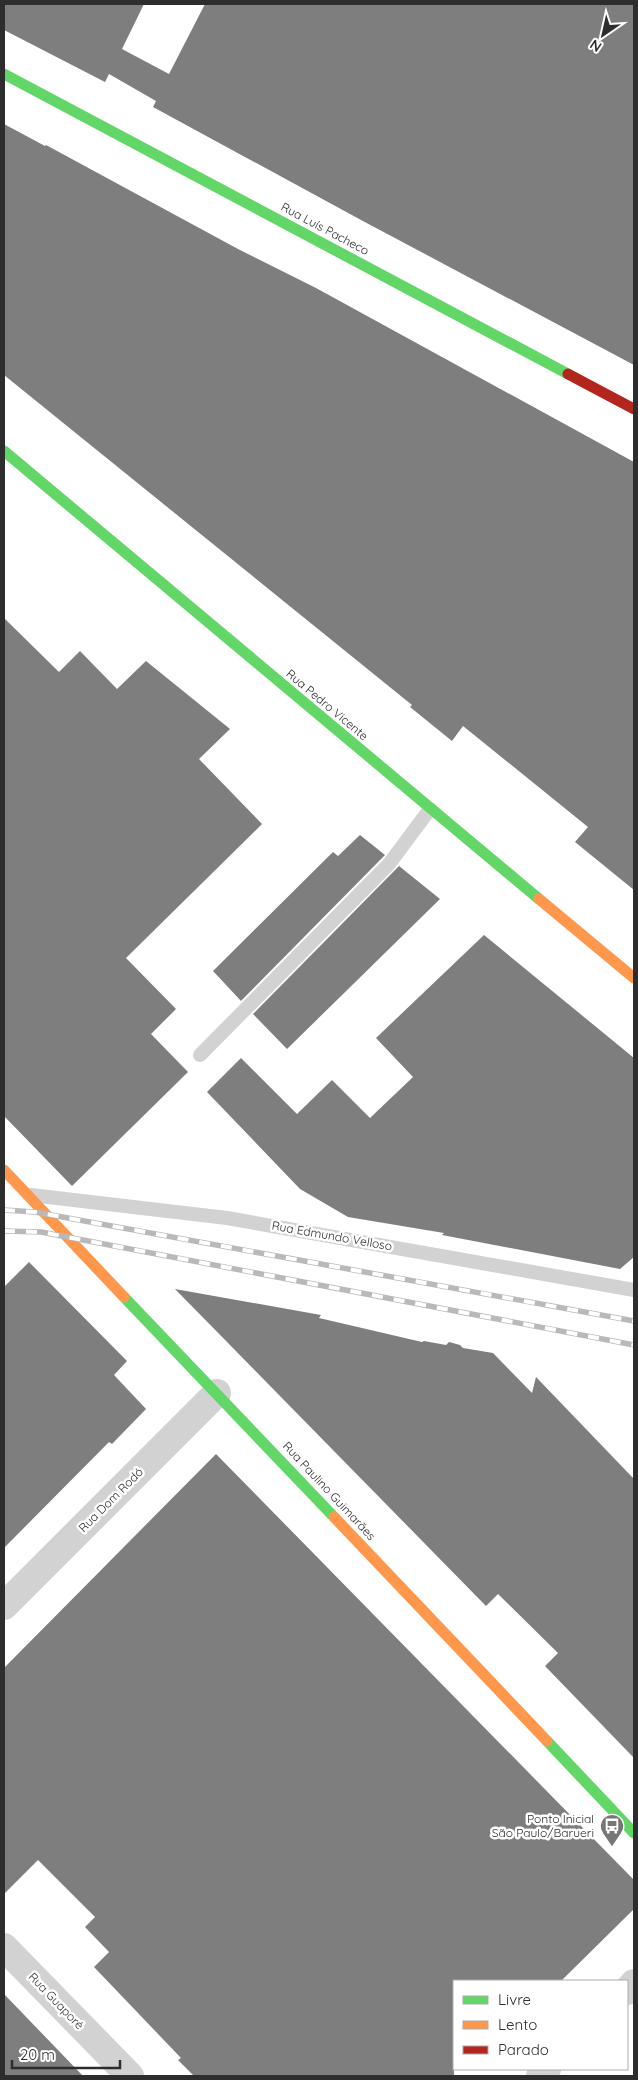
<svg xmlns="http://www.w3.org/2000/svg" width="638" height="2080" viewBox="0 0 638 2080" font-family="Quicksand,sans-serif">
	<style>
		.building { fill: #7e7e7e }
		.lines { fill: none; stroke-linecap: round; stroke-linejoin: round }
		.lane { stroke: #d2d2d2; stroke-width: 14 }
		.street { stroke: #d2d2d2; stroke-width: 28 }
		.fast { stroke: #63d668; stroke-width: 11 }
		.slow { stroke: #ff974d; stroke-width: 11 }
		.jam { stroke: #b3261e; stroke-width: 11 }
		.rail-casing { stroke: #b9b9b9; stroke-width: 5.5 }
		.rail { stroke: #fff; stroke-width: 4; stroke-dasharray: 11; stroke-linecap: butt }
		.labels { text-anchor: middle; stroke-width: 5; stroke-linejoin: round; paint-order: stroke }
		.street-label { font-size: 12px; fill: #2d2d2d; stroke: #fff }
		.poi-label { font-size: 12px; fill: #2d2d2d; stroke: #fff; text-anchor: end }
	</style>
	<rect width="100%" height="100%" fill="#fff"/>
	<!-- building -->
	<g class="building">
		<path d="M4,4H144L122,49L169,74L205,4H634V365L361,220L153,107L156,101L109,74L105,82L4,30Z"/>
		<path d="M4,124L45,146L46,145L238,249L316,288L634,462V890L575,842L588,827L463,726L452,741L410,707L412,705L4,375Z"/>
		<path d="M4,618L59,672L80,651L117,689L146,661L230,729L199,759L262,824L126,958L176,1009L151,1034L188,1072L72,1186L4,1116Z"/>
		<path d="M360,835L385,855L241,1001L213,971L333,852L338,856Z"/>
		<path d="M399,866L440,899L287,1049L253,1014Z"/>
		<path d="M484,935L634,1058V1257L620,1269L442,1235L444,1233L348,1217L300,1189L207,1092L241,1058L297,1114L332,1080L370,1118L413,1077L376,1038Z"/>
		<path d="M29,1262L127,1361L114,1375L146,1409L112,1444L109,1442L4,1548V1287Z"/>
		<path d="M175,1289L321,1315L319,1318L422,1342L424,1341L446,1345L449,1342L460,1345L463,1348L493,1353L532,1393L536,1377L634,1479V1758L545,1666L558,1653L498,1594L486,1606Z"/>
		<path d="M216,1454L634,1880V1909L561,1981H454V2076H194L178,2060L181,2058L94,1967L109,1952L85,1927L95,1917L38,1860L4,1894V1668Z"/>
		<path d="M4,1994L83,2076H4Z"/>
	</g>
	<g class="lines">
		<!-- lane -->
		<g class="lane">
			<path d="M200,1055L389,864L430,809"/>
			<path d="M31,1195L227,1218L634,1290"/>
		</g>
		<!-- street -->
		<g class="street">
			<path d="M4,1606L217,1393"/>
			<path d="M4,1947L130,2076"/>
			<path d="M627,1991L634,1983"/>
			<path d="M540,2076L547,2069"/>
		</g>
		<!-- fast -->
		<g class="fast">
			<path d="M4,74L568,374"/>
			<path d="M4,451L539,899"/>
			<path d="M124,1297L334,1517"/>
			<path d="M547,1741L634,1833"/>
		</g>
		<!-- slow -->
		<g class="slow">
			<path d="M539,899L634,978"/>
			<path d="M4,1170L124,1297"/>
			<path d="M334,1517L547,1741"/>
		</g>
		<!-- jam -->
		<path class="jam" d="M568,374L634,409"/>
		<!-- rail casing -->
		<g class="rail-casing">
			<g id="rail">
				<path d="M4,1210L35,1212L634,1321"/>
				<path d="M4,1231L41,1232L634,1345"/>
			</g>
		</g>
		<!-- rail -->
		<use href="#rail" class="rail"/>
	</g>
	<!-- icons -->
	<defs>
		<g id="bus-pin" transform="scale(1.25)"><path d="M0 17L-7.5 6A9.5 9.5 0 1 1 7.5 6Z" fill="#767676" stroke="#fff"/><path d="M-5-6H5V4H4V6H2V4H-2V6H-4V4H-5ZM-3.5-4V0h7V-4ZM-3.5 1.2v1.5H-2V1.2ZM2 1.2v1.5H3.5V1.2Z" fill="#fff"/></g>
	</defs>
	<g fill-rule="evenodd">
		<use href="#bus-pin" x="612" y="1826"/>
	</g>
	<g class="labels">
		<!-- street labels -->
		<g class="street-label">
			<text transform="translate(325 229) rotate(28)" y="4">Rua Luís Pacheco</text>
			<text transform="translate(327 705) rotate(40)" y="4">Rua Pedro Vicente</text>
			<text transform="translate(332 1236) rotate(10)" y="4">Rua Edmundo Velloso</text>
			<text transform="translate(329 1491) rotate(47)" y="4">Rua Paulino Guimarães</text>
			<text transform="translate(111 1500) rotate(-45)" y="4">Rua Dom Rodó</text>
			<text transform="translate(56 2001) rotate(46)" y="4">Rua Guaporé</text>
		</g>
		<!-- poi labels -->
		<g class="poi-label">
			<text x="594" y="1823">Ponto Inicial<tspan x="594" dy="14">São Paulo/Barueri</tspan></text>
		</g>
	</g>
	<!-- border -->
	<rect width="638" height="2080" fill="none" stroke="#2d2d2d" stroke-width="10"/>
	<!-- legend -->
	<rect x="453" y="1980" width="175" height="90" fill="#ffffff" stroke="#ababab"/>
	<rect x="463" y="1996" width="25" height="8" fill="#63d668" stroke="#ababab"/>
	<text x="498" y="2005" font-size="15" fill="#2d2d2d">Livre</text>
	<rect x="463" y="2021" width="25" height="8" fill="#ff974d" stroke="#ababab"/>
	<text x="498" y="2030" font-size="15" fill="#2d2d2d">Lento</text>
	<rect x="463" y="2046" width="25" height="8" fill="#b3261e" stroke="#ababab"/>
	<text x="498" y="2055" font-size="15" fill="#2d2d2d">Parado</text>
	<!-- north arrow -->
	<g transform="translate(603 35) rotate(214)" stroke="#ffffff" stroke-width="4" paint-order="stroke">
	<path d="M0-4L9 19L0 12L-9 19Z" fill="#2d2d2d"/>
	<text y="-8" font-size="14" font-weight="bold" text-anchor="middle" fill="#2d2d2d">N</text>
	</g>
	<!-- scale -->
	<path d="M12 2060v8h108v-8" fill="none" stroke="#2d2d2d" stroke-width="2.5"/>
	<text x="20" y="2060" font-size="15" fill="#2d2d2d" stroke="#ffffff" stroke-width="4" paint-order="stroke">20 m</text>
</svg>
